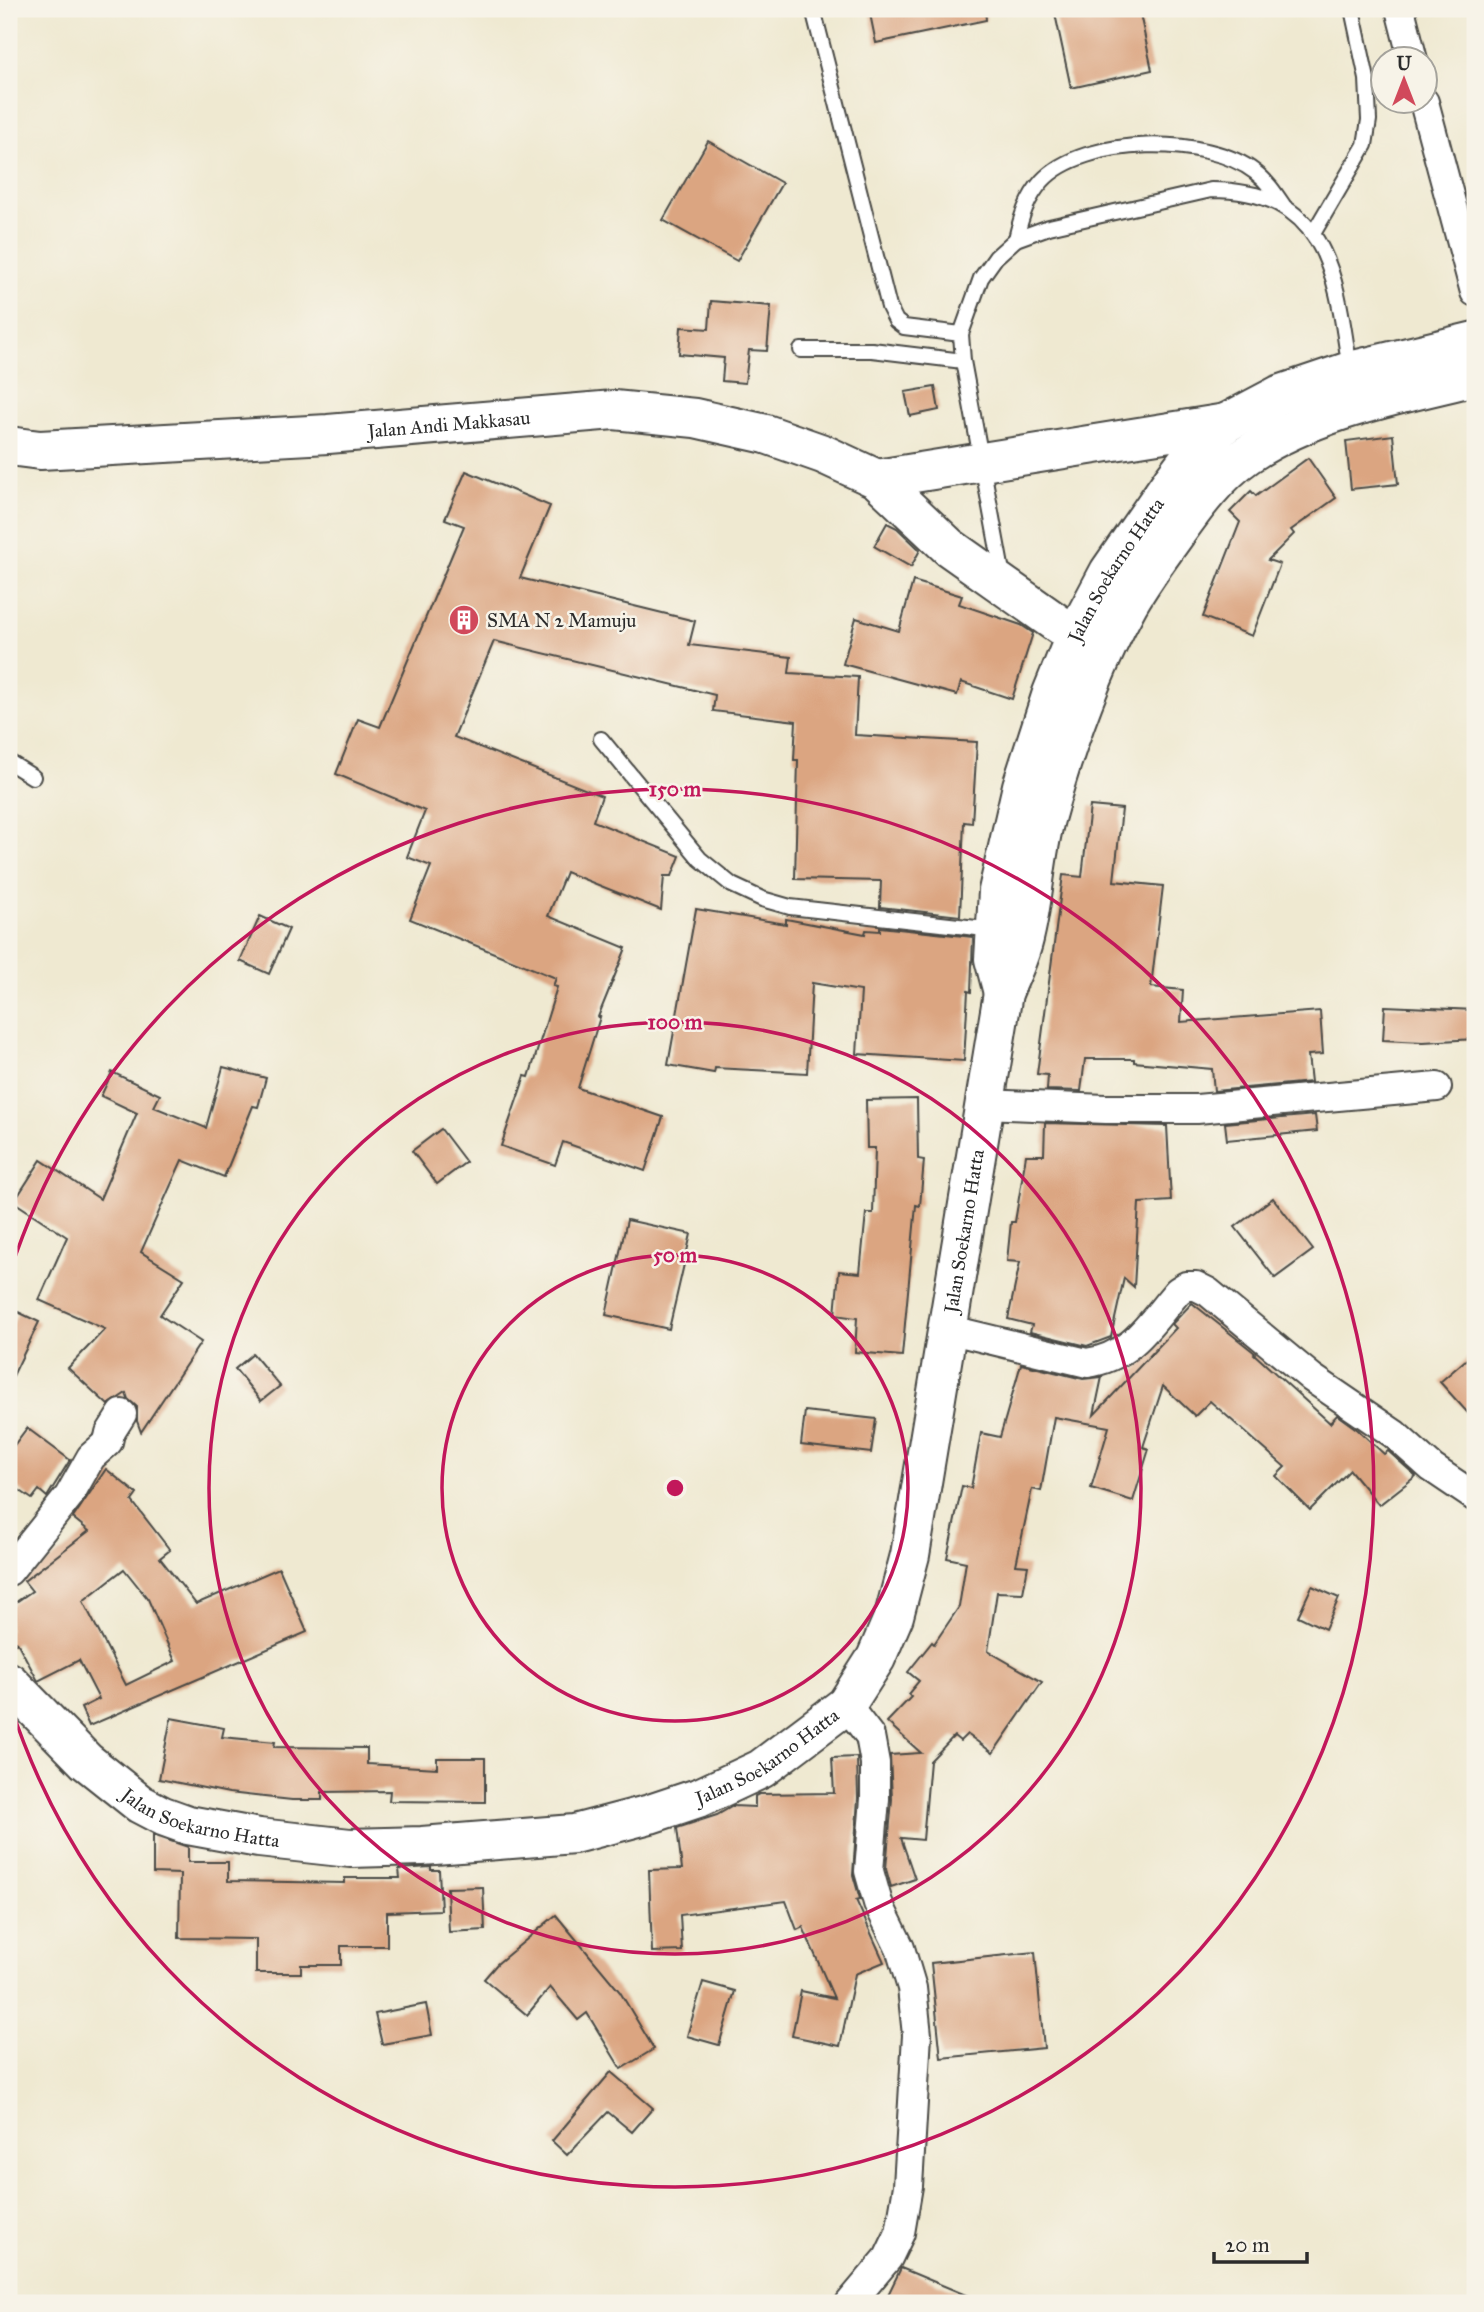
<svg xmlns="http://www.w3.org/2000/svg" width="1484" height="2312" viewBox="0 0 1484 2312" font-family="'IM FELL Great Primer',serif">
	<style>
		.building { fill: #dba581; fill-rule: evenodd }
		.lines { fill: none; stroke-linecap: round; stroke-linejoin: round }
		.lane-casing { stroke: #484844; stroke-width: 18 }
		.street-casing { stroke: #484844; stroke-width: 32 }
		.secondary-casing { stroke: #484844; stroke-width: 42 }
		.lane { stroke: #fff; stroke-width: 14 }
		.street { stroke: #fff; stroke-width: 28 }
		.secondary { stroke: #fff; stroke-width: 38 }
		.ring { fill: none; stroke: #c2185b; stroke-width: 3.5 }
		.labels { text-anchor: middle; stroke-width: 5; stroke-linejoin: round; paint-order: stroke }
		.street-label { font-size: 19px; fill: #2b2b2b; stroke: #f7f3e8 }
		.poi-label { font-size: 19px; fill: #2b2b2b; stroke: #f7f3e8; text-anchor: start }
		.centre { fill: #c2185b; stroke: #f7f3e8; stroke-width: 3.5 }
		.ring-label { font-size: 21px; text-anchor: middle; font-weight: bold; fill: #c2185b; stroke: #f7f3e8; stroke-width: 5; stroke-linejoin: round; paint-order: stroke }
	</style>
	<rect width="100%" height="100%" fill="#f7f3e8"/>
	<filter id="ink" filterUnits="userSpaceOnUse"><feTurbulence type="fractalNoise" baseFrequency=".0143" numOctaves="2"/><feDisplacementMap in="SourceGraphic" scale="14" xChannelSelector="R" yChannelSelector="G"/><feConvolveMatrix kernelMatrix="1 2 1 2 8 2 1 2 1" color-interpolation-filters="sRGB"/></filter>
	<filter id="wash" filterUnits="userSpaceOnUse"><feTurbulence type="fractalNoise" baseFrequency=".00686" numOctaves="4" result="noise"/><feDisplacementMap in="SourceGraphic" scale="28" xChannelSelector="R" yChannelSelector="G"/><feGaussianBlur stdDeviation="1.57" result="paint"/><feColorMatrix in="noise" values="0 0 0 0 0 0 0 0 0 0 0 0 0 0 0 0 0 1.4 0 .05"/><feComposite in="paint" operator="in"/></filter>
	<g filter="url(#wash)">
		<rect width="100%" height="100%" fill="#efe9d1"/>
		<g id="blocks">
			<!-- building -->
			<g class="building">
				<path d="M869,9H985L986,20L876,43Z"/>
				<path d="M1054,9H1139L1152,70L1071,88Z"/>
				<path d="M708,141L782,183L737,261L663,220Z"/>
				<path d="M711,301L771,306L767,351L749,350L745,383L722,381L724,358L679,354L681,327L709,329Z"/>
				<path d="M935,387L939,410L910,416L905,392Z"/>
				<path d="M1393,435L1398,484L1351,489L1346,441Z"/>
				<path d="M1308,458L1336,498L1291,530L1294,534L1268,560L1280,564L1252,636L1203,617L1240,522L1230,512L1251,491L1256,496Z"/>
				<path d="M466,471L550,506L520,578L695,621L689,645L791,657L789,673L858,677L855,735L977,742L972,823L964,822L960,916L880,907L881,881L795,879L798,760H794L796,721L713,711L715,695L494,641L454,737L602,796L593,821L680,856L672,876H664L661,910L566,872L548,916L626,948L598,1017H600L578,1088L663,1117L645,1171L563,1142L555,1165L501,1146L525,1076L529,1077L557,987L553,986L556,978L410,919L431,866L407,857L425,811L336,774L358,719L380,727L464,526L445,519Z"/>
				<path d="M887,523L897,528L920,550L911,567L874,546Z"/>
				<path d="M913,581L962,596L959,604L1021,625L1033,633L1012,699L961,682L957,695L843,664L856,618L899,631Z"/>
				<path d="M1090,806L1122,809L1114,881L1163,886L1151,987L1183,990L1181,1022L1320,1011L1323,1054L1308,1055L1311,1082L1214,1091L1212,1069L1134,1062V1059H1085L1081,1091L1047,1090L1048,1075L1037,1074L1063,875L1082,877Z"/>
				<path d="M696,909L786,924V919L865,934L866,930L880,931V927L973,937L971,992L968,991L964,1061L857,1054L861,991L812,983L807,1073L715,1068L714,1073L668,1065Z"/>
				<path d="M260,916L289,929L269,974L240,961Z"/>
				<path d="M1385,1006L1475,1010V1039L1423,1042L1383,1040Z"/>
				<path d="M223,1067L266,1078L258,1107L253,1106L224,1177L182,1160L141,1252L184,1279L160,1315L201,1342L141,1432L137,1421V1407L128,1399L126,1393L108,1405L68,1368L105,1329L39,1300L67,1237L14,1202L41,1160L100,1199L137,1113L101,1096L112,1072L160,1095L154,1107L206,1128Z"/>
				<path d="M917,1099L918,1159L924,1160L920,1206L916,1205L902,1356L855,1352L857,1318L835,1315L839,1271L860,1273L866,1213H873L875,1148H867L866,1100Z"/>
				<path d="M1315,1115L1317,1131L1227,1140L1225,1123Z"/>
				<path d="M1045,1123L1167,1126L1171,1201L1139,1203L1134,1287L1124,1278L1111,1337L1087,1346L1030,1332L1032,1325L1008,1319L1020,1262L1007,1261L1011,1222H1015L1026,1155H1044Z"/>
				<path d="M441,1129L466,1162L437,1184L412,1151Z"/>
				<path d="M1273,1198L1313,1250L1275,1278L1235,1227Z"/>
				<path d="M627,1220L691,1234L669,1329L606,1315Z"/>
				<path d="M1192,1303L1255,1353L1254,1354L1330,1423L1337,1415L1358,1430L1384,1454L1388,1451L1416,1476L1379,1505L1350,1470L1310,1510L1276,1476L1285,1467L1210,1401L1195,1416L1163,1386L1143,1447L1149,1449L1133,1501L1091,1488L1109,1427L1054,1417L1041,1491L1032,1489L1016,1565L1028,1566L1023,1593L997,1592L988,1651L1042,1682L993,1753L967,1734L960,1741L954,1736L930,1761L923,1840L901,1838L915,1879L891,1887L886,1869L892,1799L890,1755L921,1753L887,1722L911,1697L908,1694L919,1681L908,1672L932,1642L934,1644L959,1607L966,1562L947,1558L962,1486L971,1488L981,1433L1000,1437L1021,1364L1083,1379L1102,1377L1094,1415L1176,1328L1172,1324Z"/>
				<path d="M18,1312L39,1322L9,1384V1331Z"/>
				<path d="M1475,1352V1421L1440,1382Z"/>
				<path d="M253,1354L280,1386L261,1401L235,1369Z"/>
				<path d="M805,1411L876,1419L871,1453L801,1445Z"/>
				<path d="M27,1428L70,1460L47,1497L39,1490L32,1499L9,1483V1452Z"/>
				<path d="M106,1469L137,1494L132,1501L170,1550L160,1558L196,1604L279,1568L307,1632L89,1726L81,1708L99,1699L79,1660L38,1681L17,1642L9,1648V1607L32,1591L24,1581L89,1531L73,1518ZM124,1569L148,1599L175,1661L126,1685L83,1601Z"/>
				<path d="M1312,1586L1339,1598L1325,1629L1298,1616Z"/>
				<path d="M171,1718L224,1728L222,1737L275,1742L274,1747L367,1748V1764L437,1768V1758H485V1802L389,1801L390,1791L322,1792V1800H292L229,1793L159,1779Z"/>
				<path d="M857,1757L858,1798L853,1875L860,1899L856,1900L884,1962L855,1974L840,2046L792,2036L801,1991L834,1998L803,1927L797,1930L786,1901L680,1915L682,1951L652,1952L649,1870L682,1869L677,1828L717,1815L733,1806L755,1807V1796L759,1794L834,1793L832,1758Z"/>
				<path d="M153,1835L188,1847V1862H228V1881L345,1883V1878H400L399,1869L431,1867V1870H439L441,1910L387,1912V1946H341V1965H301V1973H256V1939L179,1938L180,1874L153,1873Z"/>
				<path d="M483,1887L485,1930L449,1932L447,1888Z"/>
				<path d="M556,1915L620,1992L654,2049L621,2069L587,2013L578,2020L550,1987L527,2015L484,1979L497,1964Z"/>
				<path d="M1035,1952L1044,2048L941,2058L931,1963Z"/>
				<path d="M703,1982L735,1991L719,2045L687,2036Z"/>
				<path d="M426,2004L432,2035L382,2044L375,2014Z"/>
				<path d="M611,2072L653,2108L632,2132L608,2112L567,2155L552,2141Z"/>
				<path d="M901,2268L985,2303H884Z"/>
			</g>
		</g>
	</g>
	<g filter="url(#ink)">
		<use href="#blocks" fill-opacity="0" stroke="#484844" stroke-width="2"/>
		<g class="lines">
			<!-- lane casing -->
			<g class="lane-casing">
				<g id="lane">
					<path d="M813,9L889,307L896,321L904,327L961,334"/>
					<path d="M1314,232L1365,145L1369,120L1367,79L1352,9"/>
					<path d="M1016,239C1021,217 1027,198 1042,181C1084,135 1208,135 1255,172C1267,181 1275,193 1283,205"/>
					<path d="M801,350H872L963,361"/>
					<path d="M1003,577L963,361L961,334L981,278L996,257L1016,239L1049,227L1211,190C1329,190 1336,276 1350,370"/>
					<path d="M601,739L700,859L732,885L762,899L790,907L994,930"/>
					<path d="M9,762L33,777"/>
				</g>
			</g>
			<!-- street casing -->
			<g class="street-casing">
				<g id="street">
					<path d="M1400,9L1413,60"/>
					<path d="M1424,102L1475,292"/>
					<path d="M984,1104L1106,1109H1197L1437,1087"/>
					<path d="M947,1329L1087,1363C1132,1357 1150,1323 1178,1291L1186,1286H1196L1208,1292L1312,1378L1394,1434L1432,1468L1475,1497"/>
					<path d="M9,1571L69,1496L91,1457L108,1442L110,1433L122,1414"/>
					<path d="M846,1705L870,1736L875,1763V1799L869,1871L878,1903L900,1948L912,1988L917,2035L908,2186L900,2233L888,2258L850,2303"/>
				</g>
			</g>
			<!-- secondary casing -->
			<g class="secondary-casing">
				<g id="secondary">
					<path id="s1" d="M9,446L40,450L328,434L614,410L695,418L766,434L823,454L877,479L949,547L1075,636L1099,662"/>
					<path d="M877,479L1226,423"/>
					<path id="s2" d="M1003,993L994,959L998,891L1022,786L1052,693L1075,636L1109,572L1172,481L1194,452L1226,423L1279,395L1350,371L1475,341"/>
					<path id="s3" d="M9,1682L86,1761L140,1804L163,1816L188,1825L259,1838L350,1848L422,1846L574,1834L650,1814L701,1797L761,1769L846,1705L876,1658L894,1616L910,1555L1003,993C1011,974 1021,955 1025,934C1034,896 1035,857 1045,819C1065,746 1090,675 1126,608C1140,582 1159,557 1176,533C1196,505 1218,475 1247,455C1314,410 1398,395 1475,376"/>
				</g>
			</g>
			<!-- lane -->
			<use href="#lane" class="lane"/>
			<!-- street -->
			<use href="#street" class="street"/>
			<!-- secondary -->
			<use href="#secondary" class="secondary"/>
		</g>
	</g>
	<!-- distance rings -->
	<g class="ring">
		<circle cx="675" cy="1488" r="233"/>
		<circle cx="675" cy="1488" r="466"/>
		<path d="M10 1272A699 699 0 1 1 10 1704"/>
	</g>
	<!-- icons -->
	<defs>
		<g id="building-disc" transform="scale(1.575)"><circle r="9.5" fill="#d1495b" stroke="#f7f3e8"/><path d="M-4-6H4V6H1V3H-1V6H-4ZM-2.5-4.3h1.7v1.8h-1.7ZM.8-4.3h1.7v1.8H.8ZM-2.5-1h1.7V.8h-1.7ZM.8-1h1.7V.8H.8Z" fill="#fff"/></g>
	</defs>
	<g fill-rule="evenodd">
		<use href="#building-disc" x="464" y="620"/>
	</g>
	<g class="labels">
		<!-- street labels -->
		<g class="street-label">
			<text dy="7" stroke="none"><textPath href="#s1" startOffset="441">Jalan Andi Makkasau</textPath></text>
			<text dy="7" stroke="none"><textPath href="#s2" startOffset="448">Jalan Soekarno Hatta</textPath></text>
			<text dy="7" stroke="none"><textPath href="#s3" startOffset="1418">Jalan Soekarno Hatta</textPath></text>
			<text dy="7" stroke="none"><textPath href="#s3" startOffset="830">Jalan Soekarno Hatta</textPath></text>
			<text dy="7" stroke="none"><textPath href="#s3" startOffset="242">Jalan Soekarno Hatta</textPath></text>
		</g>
		<!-- poi labels -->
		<g class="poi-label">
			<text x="487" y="627">SMA N 2 Mamuju</text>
		</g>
	</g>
	<circle cx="675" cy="1488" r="10" class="centre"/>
	<g class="ring-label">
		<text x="675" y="796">150 m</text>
		<text x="675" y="1029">100 m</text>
		<text x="675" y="1262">50 m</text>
	</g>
	<!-- margin -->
	<rect width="1484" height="2312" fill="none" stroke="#f7f3e8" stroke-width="35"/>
	<!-- north arrow -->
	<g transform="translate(1404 80)"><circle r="33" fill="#f7f3e8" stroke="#a5a39c" stroke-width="2"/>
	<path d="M0-5L12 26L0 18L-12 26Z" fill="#d1495b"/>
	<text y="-10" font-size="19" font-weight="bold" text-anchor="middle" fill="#2b2b2b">U</text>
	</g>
	<!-- scale -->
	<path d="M1214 2252v10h93v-10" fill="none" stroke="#2b2b2b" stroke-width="3.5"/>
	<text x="1225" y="2252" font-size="21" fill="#2b2b2b" stroke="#f7f3e8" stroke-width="5" paint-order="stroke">20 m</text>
</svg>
